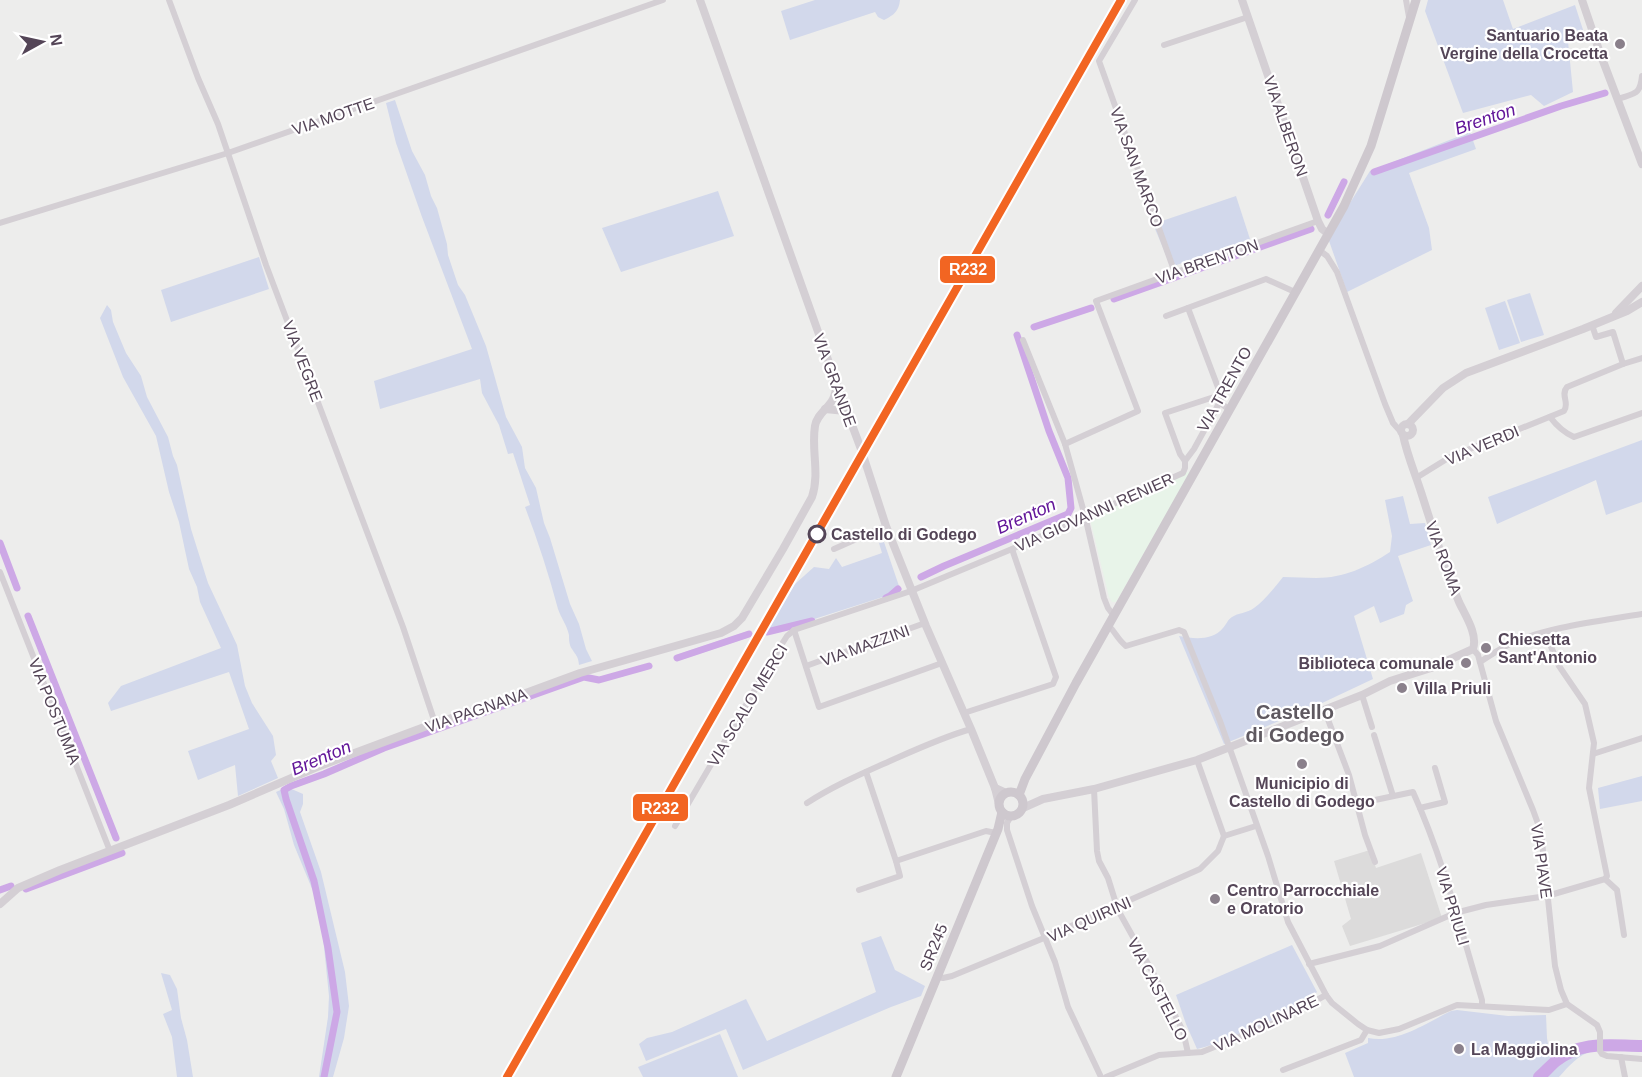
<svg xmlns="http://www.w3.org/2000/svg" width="1642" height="1077" viewBox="0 0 1642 1077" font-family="Arial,sans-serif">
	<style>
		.commercial { fill: #e8f4e9 }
		.education { fill: #dcdbdb }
		.green { fill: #d2d8eb }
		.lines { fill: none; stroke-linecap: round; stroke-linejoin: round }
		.canal { stroke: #cda8e6; stroke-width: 7 }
		.river { stroke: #cda8e6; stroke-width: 12 }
		.minor { stroke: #d4cfd4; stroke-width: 6 }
		.tertiary { stroke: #d4cfd4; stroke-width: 8 }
		.secondary { stroke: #d3ced3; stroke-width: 8 }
		.primary { stroke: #cec8ce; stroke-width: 9 }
		.rail-1-casing { stroke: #fff; stroke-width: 12 }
		.rail-1 { stroke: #f26522; stroke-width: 8 }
		.poi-dot { fill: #8a808b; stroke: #fff; stroke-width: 2 }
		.stop-dot { fill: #fff; stroke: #544557; stroke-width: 3 }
		.labels { text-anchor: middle; stroke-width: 4.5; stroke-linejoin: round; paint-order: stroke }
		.poi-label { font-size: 16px; font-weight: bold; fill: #544557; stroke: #fff; text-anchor: start }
		.street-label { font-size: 16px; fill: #544557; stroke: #fff }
		.stop-label { font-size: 16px; font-weight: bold; fill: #544557; stroke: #fff; text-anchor: start }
		.water-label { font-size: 18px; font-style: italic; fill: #621699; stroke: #fff }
		.quarter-label { font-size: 20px; font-weight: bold; fill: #5f5960; stroke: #fff }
		.line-badge { stroke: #fff; stroke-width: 2 }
		.badge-label { font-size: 16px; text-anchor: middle; font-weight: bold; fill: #fff }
	</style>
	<rect width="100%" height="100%" fill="#ededec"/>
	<!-- commercial -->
	<path class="commercial" d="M1191,471L1116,602H1112L1109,597L1089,515L1171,478Z"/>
	<!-- education -->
	<path class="education" d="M1370,850L1376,868L1421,853L1442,918L1350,946L1342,926L1351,919L1334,861Z"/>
	<!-- green -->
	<g class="green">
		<path d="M815,0H900C899,11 894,15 884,20L878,17L875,12L790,40L781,11Z"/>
		<path d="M1428,0H1503L1513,29L1575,5L1585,36L1568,41L1573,92L1544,106L1531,95L1463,113L1425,11Z"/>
		<path d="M395,100L412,151L425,175L431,196L437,208L447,244L448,255L458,285L465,295L486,346L506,417L522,447L525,468L536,488L544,523L550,538L570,604L579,624L586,649L592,661L579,665C578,655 576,656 572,649C569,645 569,639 569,635C567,625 561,618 558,609C549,575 538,541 525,507L530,505L513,453L508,454L499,425L482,393L480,379L380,409L374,381L472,349L422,217L396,143L386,103Z"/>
		<path d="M1470,132L1476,149L1409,173L1429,228L1432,250L1347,292L1328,238L1370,171Z"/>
		<path d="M718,191L734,236L621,272L602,228Z"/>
		<path d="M1236,196L1250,239L1171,267L1153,224Z"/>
		<path d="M259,257L269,289L171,322L161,290Z"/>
		<path d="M1530,293L1544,335L1521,342L1507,300Z"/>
		<path d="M1505,301L1520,343L1499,350L1485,308Z"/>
		<path d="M107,305L111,310L113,322L126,353L141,376L147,397L168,437L173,456L177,465L191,529L208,583L237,645L245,686L252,703L273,736L276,755L271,761L278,778L238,796L235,765L198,780L188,751L249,729L229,672L111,711L108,703L121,686L221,648L200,602L197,587L189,569L179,522L169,492L156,436L123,377L100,318Z"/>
		<path d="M1642,440V502L1606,515L1596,480L1497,524L1488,497Z"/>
		<path d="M1403,496L1410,524L1425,523L1431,545L1398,556L1413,601L1406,605L1404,614L1380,623L1374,606L1354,616L1373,679L1320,704L1224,744L1179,636C1194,639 1212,641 1223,628C1226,625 1228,619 1232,617C1238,613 1247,613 1254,608C1264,601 1275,587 1283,577C1294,577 1305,578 1316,578C1344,578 1367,567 1390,552L1392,536L1385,500Z"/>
		<path d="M884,542L899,586L889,595L805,622L768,630L795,584L814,567L829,569L836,558L842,567L882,553L879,543Z"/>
		<path d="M1642,776V801L1600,809L1598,788Z"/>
		<path d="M287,787L303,794V804L300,812L321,872L345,972L349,1006L344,1038L333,1077H319L328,1017L329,996L320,908L294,845L284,809L276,792Z"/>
		<path d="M881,936L895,970L925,986L921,996L891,1007L743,1070L726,1029L646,1061L639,1044L647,1038L672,1032L746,999L767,1041L876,992L861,943Z"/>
		<path d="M1292,945L1317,992C1292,1015 1230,1040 1197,1049L1186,1024L1176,995Z"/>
		<path d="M161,973L170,975L177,989L181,1018L187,1040L193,1077H177L172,1037L163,1014L172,1010Z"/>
		<path d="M1457,1010L1508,1016L1546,1015L1547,1038L1550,1056L1567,1055L1585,1043L1593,1042L1592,1051C1578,1055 1569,1066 1559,1077H1354L1345,1053L1368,1043V1038C1397,1044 1426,1023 1451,1011Z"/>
		<path d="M720,1034L738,1077H643L638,1067Z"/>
	</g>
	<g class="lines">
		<!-- canal -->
		<g class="canal">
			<path d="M1374,172L1561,106L1605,93"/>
			<path d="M1328,215L1344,182"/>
			<path d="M1114,299L1311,229"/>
			<path d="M1034,327L1091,308"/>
			<path d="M0,543L17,588"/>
			<path d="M921,577L944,566L1068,514L1071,508L1068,478L1049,431L1017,335"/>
			<path d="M886,598L890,596L898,589"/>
			<path d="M28,616L116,838"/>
			<path d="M767,632L812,621"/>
			<path d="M677,658L749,634"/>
			<path d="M26,889L122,853"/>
			<path d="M0,890L11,886"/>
			<path d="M324,1077L337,1012L328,948L314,881L286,799L284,790L291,786L324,774L384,748L584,677L599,680L649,666"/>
		</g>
		<!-- river -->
		<path class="river" d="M1539,1077C1545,1072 1550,1066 1556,1061C1582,1040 1611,1046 1642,1046"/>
		<!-- minor -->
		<g class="minor">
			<path d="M169,0L198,78L218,124L266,265L403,627L435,723"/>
			<path d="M1135,0L1099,61L1175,273"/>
			<path d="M1406,0L1409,17"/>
			<path d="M1164,45L1248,17"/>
			<path d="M1618,99C1635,93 1640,95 1642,76"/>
			<path d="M0,223L228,153L663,0"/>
			<path d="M1319,250L1327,256L1337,272L1385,404L1393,423L1401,432"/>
			<path d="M1166,316L1266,279L1295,292"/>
			<path d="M1023,340L1065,444L1085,516L1104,598L1108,608L1114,616"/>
			<path d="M1623,364L1642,358"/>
			<path d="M1550,417C1556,425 1565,433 1574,437L1642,413"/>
			<path d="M1065,444L1138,411L1096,301L1318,221"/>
			<path d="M1185,461L1194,449L1222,398L1188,308"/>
			<path d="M1416,478L1450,457L1564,411C1570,403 1560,395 1567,387L1623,364L1613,332L1596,337L1592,325"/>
			<path d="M834,549L886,526"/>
			<path d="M0,572L110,851"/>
			<path d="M1109,626C1116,633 1118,640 1126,646L1179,630L1184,632L1220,721L1268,856L1288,922L1326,995"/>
			<path d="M794,630L819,707L942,663"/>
			<path d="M1473,649L1478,655L1496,721L1533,810L1541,832L1555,966L1561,990L1567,1004L1597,1025L1600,1032V1051L1602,1054L1607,1056L1642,1059"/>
			<path d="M1480,662C1489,656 1498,650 1508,645C1545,627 1601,621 1642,614"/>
			<path d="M806,666L925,623"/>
			<path d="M1362,695L1372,727"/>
			<path d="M1324,709L1349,775L1365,835L1375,862"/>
			<path d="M964,713L1053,684L1056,677L1012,549"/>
			<path d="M1374,735L1393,796"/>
			<path d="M1593,754L1642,738"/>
			<path d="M1197,760L1224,836L1256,826"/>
			<path d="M866,772L896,861L986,831L996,833"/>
			<path d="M1094,789L1097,851L1099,861L1108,878L1118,910L1158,982L1183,1031L1188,1053"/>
			<path d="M807,803C833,786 861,774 890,761C917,749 943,737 971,729"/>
			<path d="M1356,804L1413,792C1443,858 1461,930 1482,1000V1006"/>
			<path d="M1420,808L1445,802L1435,768"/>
			<path d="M1011,816L1007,823V830L1032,906L1055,962L1068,1007L1101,1077"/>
			<path d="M675,826L780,647L787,636L794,630L911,591L1012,549L1183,473L1185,468V461L1180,454L1165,413L1217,396L1219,402L1230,410"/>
			<path d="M1605,879L1617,890L1624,935"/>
			<path d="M859,890L900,876L896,861"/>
			<path d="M1309,964L1380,946L1455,913L1486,905L1547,896L1605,879L1607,876L1589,788L1594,743L1585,704L1559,666L1545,632"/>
			<path d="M937,977L943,978L952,976L1044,938L1200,869L1218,851L1224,836"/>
			<path d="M1621,1057L1625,1077"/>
			<path d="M1283,1070L1361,1040L1367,1030"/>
			<path d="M1106,1077L1159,1055L1202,1052L1276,1022L1326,995L1332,1003L1358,1024L1367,1030L1379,1033L1399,1029L1457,1005L1549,1010L1567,1004"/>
		</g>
		<!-- tertiary -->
		<g class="tertiary">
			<path d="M700,0L837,385L861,449L886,526L926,626L971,729L995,788L999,804"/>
			<path d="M1242,0L1318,221L1322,229L1327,233"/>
			<path d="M1616,313L1642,286"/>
			<path d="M825,409L846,411"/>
			<circle cx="1407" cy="430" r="6"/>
			<path d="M1408,424L1443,388L1466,373L1583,329L1627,311L1642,302"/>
			<path d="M995,788L1006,793"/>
			<path d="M1023,808L1043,799L1094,789L1197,760L1362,695L1390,681L1431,668L1473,649C1478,634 1465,615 1459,602C1444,566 1433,529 1421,492C1415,473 1407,455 1403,435"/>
			<path d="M0,904L18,888L60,870L229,805L317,767L435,723L488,707L580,673L721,633L734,626L742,618L783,549L812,497C820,473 811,450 815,426C817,414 828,409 833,399C835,395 836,390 837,385"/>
		</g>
		<!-- secondary -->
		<path class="secondary" d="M1582,0L1600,53L1642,164"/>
		<!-- primary -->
		<g class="primary">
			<circle cx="1011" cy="804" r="12"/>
			<path d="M1019,795L1025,779L1076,683L1344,206L1371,146L1416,0"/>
			<path d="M896,1077L998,829L1002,812"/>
		</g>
		<!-- rail-1 casing -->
		<g class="rail-1-casing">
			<path id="rail-1" d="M507,1077L1121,0"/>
		</g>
		<!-- rail-1 -->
		<use href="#rail-1" class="rail-1"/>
	</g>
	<!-- markers -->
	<g class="poi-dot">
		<circle cx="1620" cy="44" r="6"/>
		<circle cx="1486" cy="648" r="6"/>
		<circle cx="1466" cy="663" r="6"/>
		<circle cx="1402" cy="688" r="6"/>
		<circle cx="1302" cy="764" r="6"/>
		<circle cx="1215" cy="899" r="6"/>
		<circle cx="1459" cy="1049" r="6"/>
	</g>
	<circle class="stop-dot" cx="817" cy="534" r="8"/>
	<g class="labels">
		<!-- poi labels -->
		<g class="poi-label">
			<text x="1608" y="41" text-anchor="end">Santuario Beata<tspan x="1608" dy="18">Vergine della Crocetta</tspan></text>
			<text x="1498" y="645">Chiesetta<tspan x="1498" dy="18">Sant'Antonio</tspan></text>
			<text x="1454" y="669" text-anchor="end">Biblioteca comunale</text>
			<text x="1414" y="694">Villa Priuli</text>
			<text x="1302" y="789" text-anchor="middle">Municipio di<tspan x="1302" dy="18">Castello di Godego</tspan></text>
			<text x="1227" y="896">Centro Parrocchiale<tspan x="1227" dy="18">e Oratorio</tspan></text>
			<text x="1471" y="1055">La Maggiolina</text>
		</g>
		<!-- street labels -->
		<g class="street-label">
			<text transform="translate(333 116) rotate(-19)" y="6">VIA MOTTE</text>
			<text transform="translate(1286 126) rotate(71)" y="6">VIA ALBERON</text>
			<text transform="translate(1137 167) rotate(70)" y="6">VIA SAN MARCO</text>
			<text transform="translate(1207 261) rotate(-19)" y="6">VIA BRENTON</text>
			<text transform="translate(303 361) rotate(69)" y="6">VIA VEGRE</text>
			<text transform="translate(835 380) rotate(70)" y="6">VIA GRANDE</text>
			<text transform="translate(1224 389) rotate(-61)" y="6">VIA TRENTO</text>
			<text transform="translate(1482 445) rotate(-23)" y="6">VIA VERDI</text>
			<text transform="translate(1094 512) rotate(-24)" y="6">VIA GIOVANNI RENIER</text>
			<text transform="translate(1444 558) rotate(70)" y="6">VIA ROMA</text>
			<text transform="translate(865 645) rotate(-20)" y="6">VIA MAZZINI</text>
			<text transform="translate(747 705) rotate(-59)" y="6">VIA SCALO MERCI</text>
			<text transform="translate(476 710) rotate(-19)" y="6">VIA PAGNANA</text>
			<text transform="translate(55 711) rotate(68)" y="6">VIA POSTUMIA</text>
			<text transform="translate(1542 861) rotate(82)" y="6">VIA PIAVE</text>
			<text transform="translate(1453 906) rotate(73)" y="6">VIA PRIULI</text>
			<text transform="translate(1089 919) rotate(-24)" y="6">VIA QUIRINI</text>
			<text transform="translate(933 947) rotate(-68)" y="6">SR245</text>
			<text transform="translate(1158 989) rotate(63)" y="6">VIA CASTELLO</text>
			<text transform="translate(1266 1023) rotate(-25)" y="6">VIA MOLINARE</text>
		</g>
		<!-- stop labels -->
		<g class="stop-label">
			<text x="831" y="540">Castello di Godego</text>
		</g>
		<!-- water labels -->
		<g class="water-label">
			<text transform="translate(1485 119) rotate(-19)" y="6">Brenton</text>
			<text transform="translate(1026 516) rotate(-24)" y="6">Brenton</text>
			<text transform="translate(321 758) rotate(-23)" y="6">Brenton</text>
		</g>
		<!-- quarter labels -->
		<g class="quarter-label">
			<text x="1295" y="719">Castello<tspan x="1295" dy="23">di Godego</tspan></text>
		</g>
	</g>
	<g class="line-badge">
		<rect x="939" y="255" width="57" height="29" rx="6" fill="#f26522"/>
		<rect x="632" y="793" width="57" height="29" rx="6" fill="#f26522"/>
	</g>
	<g class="badge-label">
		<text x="968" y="275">R232</text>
		<text x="660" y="814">R232</text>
	</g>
	<!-- north arrow -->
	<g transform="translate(42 42) rotate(82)" stroke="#ffffff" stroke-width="4.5" paint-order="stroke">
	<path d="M0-4.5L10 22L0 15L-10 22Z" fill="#544557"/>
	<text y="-9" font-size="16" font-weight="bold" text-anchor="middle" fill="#544557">N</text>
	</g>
</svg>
